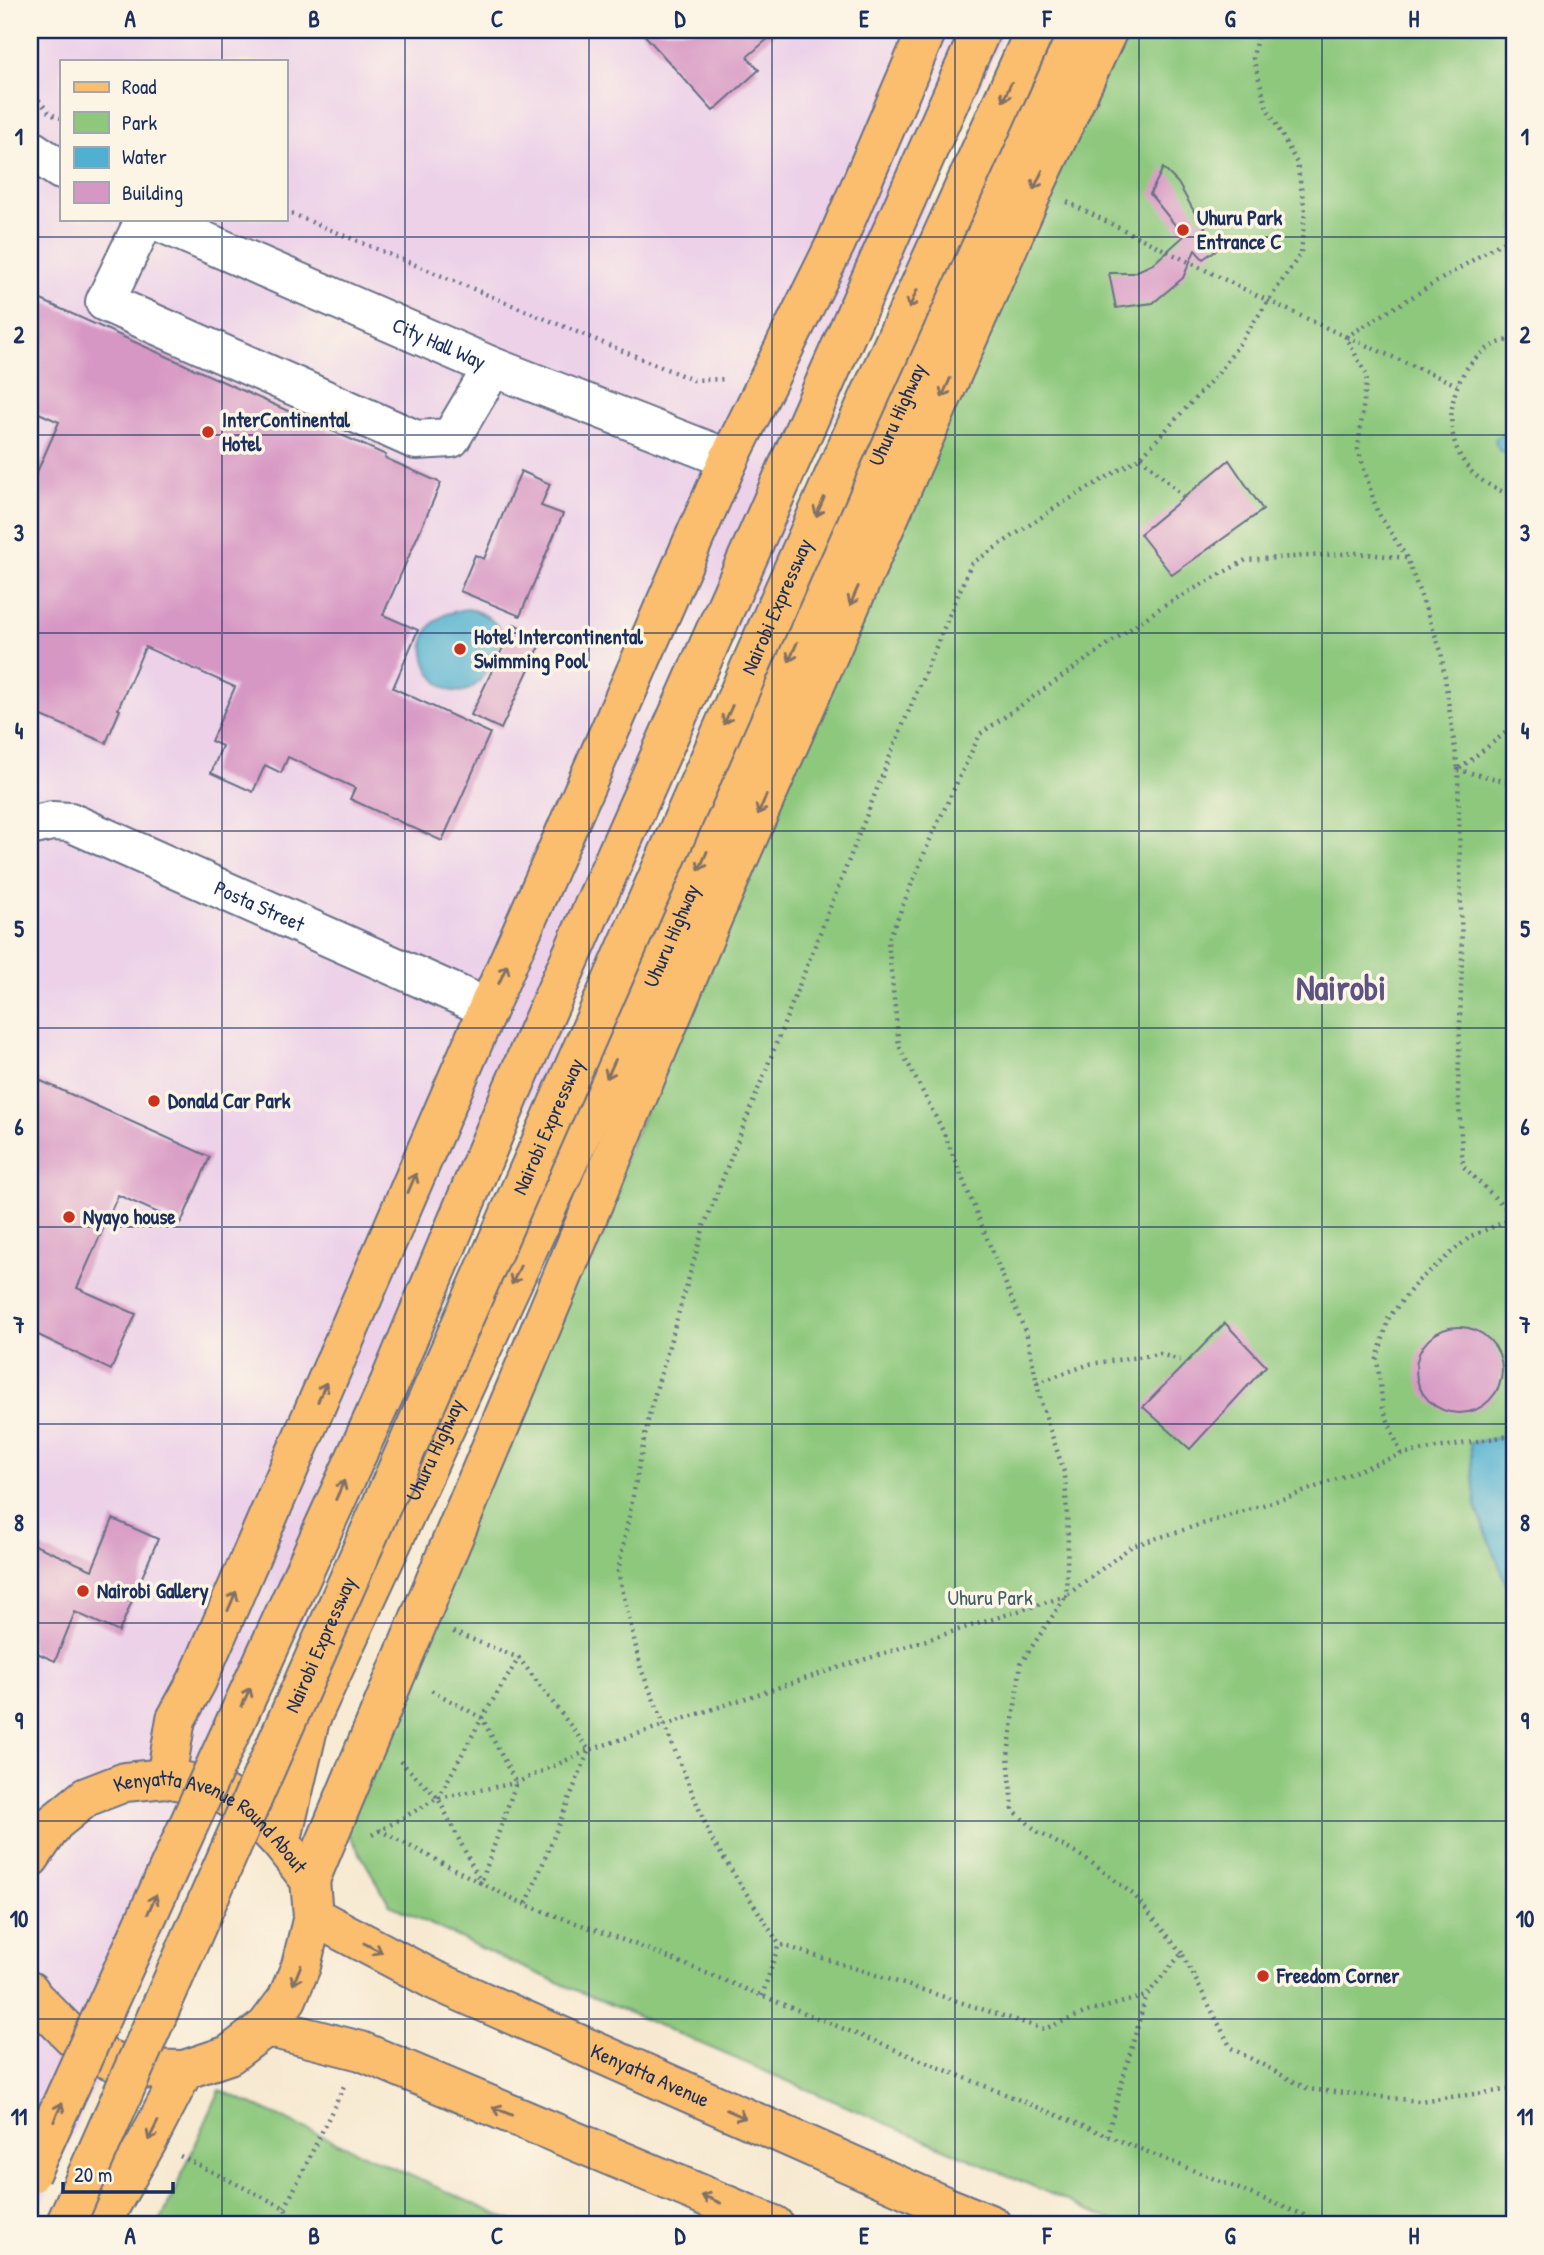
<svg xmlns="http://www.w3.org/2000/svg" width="1544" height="2255" viewBox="0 0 1544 2255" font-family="'Patrick Hand',sans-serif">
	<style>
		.built { fill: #ecd1e9; fill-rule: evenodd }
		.green { fill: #8dc87d; stroke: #547c6e; stroke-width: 2 }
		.water { fill: #51b0d0; stroke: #367097; stroke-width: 2 }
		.building { fill: #d797c4 }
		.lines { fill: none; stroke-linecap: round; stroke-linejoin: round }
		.minor-casing { stroke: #687086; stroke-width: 42 }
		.major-casing { stroke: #687086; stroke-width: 42 }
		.highway-casing { stroke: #687086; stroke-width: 42 }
		.path { stroke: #687086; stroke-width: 4.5; stroke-dasharray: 2 5; stroke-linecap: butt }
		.minor { stroke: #fff; stroke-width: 38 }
		.major { stroke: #fbbd6e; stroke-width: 38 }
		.highway { stroke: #fbbd6e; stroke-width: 38 }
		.highway-bridge-casing { stroke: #687086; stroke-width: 42; stroke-linecap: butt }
		.highway-bridge { stroke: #fbbd6e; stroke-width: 38 }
		.oneway { stroke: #806f65 }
		.grid { fill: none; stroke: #1b2f5e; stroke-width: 2; stroke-opacity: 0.55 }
		.poi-dot { fill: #c8321e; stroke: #fcf5e5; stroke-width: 2.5 }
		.labels { text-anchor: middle; stroke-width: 7; stroke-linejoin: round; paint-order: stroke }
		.poi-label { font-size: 21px; font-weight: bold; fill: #1b2f5e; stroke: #fcf5e5; text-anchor: start }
		.street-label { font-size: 21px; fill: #1b2f5e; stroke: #fcf5e5 }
		.park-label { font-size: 21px; fill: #3d5d67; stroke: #fcf5e5 }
		.town-label { font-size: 35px; font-weight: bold; fill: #5d5382; stroke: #fcf5e5 }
		.neatline { fill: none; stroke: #1b2f5e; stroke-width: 2.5 }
		.grid-label { font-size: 23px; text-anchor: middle; font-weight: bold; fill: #1b2f5e }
	</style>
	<rect width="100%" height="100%" fill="#fcf5e5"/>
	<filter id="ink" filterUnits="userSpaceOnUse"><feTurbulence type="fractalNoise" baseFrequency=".0143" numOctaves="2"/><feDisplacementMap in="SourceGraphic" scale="14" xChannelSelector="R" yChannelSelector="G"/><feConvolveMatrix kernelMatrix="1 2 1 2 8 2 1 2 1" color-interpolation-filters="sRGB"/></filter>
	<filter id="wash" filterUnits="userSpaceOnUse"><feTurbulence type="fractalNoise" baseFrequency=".00686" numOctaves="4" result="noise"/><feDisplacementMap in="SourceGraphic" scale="28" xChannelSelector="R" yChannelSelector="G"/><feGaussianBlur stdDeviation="1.57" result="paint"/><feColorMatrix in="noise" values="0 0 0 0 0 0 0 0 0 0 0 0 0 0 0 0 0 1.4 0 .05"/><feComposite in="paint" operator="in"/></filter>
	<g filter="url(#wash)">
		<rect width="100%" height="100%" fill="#f7e9d1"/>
		<!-- built -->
		<path class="built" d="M30,30H1006L33,2225H30ZM61,61H285V219H61Z"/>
		<!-- green -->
		<g class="green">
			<path d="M1111,30H1514V2225H1123L506,1960L390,1905L340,1819Z"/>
			<path d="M220,2090L521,2225H159Z"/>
		</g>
		<!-- water -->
		<g class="water">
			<path d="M1514,396V449L1511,455L1500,451L1495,442L1496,438L1510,430C1504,417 1505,406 1514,396Z"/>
			<path d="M468,609C483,612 491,618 501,630C499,645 494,657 486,671C448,739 377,618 468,609Z"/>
			<path d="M1514,1435V1603L1476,1507L1470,1443Z"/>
		</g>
		<g id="blocks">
			<!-- building -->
			<g class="building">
				<path d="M640,30H778L747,57L759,70L713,111Z"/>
				<path d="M1163,168L1178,183L1200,222L1211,212L1204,229L1216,250L1203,259L1195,250L1183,278L1153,303L1116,308L1109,273H1133L1153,264L1184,236L1150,194Z"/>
				<path d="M30,295L386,455L385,458L441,483L383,615L418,630L393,688L490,733L442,841L350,799L355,788L288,757L281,773L265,765L253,792L211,773L222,746L211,741L235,687L145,647L118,709L120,710L106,743L30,711V488L59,422L30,409Z"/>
				<path d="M1229,460L1263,510L1172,575L1140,534Z"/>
				<path d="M521,471L550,484L541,506L563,514L520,616L460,591L475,555L484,559Z"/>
				<path d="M514,624L543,639L501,729L471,715Z"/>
				<path d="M30,1076L210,1157L181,1223L118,1195L77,1288L136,1314L111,1370L30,1331Z"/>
				<path d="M1225,1323L1266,1366L1190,1449L1143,1407Z"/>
				<circle cx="1459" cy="1370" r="43"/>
				<path d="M113,1519L158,1539L119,1632L75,1612L55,1661L30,1650V1543L92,1570Z"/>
			</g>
		</g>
	</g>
	<g filter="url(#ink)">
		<use href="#blocks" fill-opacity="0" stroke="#687086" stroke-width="2"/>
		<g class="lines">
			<!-- minor casing -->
			<g class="minor-casing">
				<g id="minor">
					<path d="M30,149L61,170"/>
					<path d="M145,219L105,302L416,440L451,438L493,367"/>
					<path id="s1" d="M153,219L493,367L729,459"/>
					<path id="s2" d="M30,826L52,821L70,822L488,1008"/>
				</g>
			</g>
			<!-- major casing -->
			<g class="major-casing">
				<g id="major">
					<path id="s3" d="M313,1916L434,1980L945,2206L992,2225"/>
					<path d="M266,2027L361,2051L774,2225"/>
				</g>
			</g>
			<!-- highway casing -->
			<g class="highway-casing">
				<g id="highway">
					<path d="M166,1778L176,1719L197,1681L488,1008L729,459L836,243L927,30"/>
					<path id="s4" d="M281,1843L310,1720L657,970L828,569L1070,30"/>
					<path id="s5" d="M30,1858L54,1823L86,1797L125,1782L166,1778L211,1787L250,1810L281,1843L310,1880L313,1916L301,1966L287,1999L266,2027L229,2055L184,2070L134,2069L87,2051L31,1995L30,1991"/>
					<path d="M310,1880L713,917L1035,186L1108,30"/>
					<path d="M102,2225L112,2203L148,2140L184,2070"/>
				</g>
			</g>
			<!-- path -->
			<g class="path">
				<path d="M1258,30L1253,58L1267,108L1297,163L1305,212L1301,253L1222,369L1141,457L1061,504L971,564L894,746L704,1226L650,1411L618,1571L641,1669L712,1840L779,1944L1044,2029L1087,2012L1146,1996L1182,1953L1231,2048L1308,2089L1419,2101L1514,2089"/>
				<path d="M30,89L50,114L61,118"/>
				<path d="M1067,202L1254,294L1346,337L1367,376L1358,449L1377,511L1407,558L1441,651L1458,770L1514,726"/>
				<path d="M285,211L693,380L727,379"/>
				<path d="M1346,337L1514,235"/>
				<path d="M1347,337L1457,385"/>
				<path d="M1514,339C1454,347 1431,430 1472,472C1484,484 1498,490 1514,496"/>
				<path d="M1141,457L1184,497"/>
				<path d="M1514,783L1458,770L1462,957L1458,1091L1463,1166L1514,1216"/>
				<path d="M1037,1383L1090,1364L1160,1354L1180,1360"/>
				<path d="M1401,1454L1383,1408L1377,1359L1389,1317L1417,1282L1471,1236L1514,1218"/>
				<path d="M453,1632L519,1658L589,1750L526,1905L637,1945L1328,2225"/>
				<path d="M400,1761L438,1798L481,1883L526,1905"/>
				<path d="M438,1798L482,1718L519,1658"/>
				<path d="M379,1830L481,1883L516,1783L482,1718L429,1689"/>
				<path d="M372,1835L438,1798L516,1783L589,1750L831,1670L1066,1596L1068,1536L1065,1475L1041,1402L1027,1336L943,1131L899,1046L888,941L932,835L980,734L1163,606L1246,560L1356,553L1407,558"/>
				<path d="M1182,1953L1134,1895L1088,1860L1038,1832L1013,1810L1008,1755L1021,1663L1066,1596L1132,1546L1295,1495L1401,1454L1514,1435"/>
				<path d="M762,1996L779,1944"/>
				<path d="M1107,2136L1146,1996"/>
				<path d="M180,2156L285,2208L291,2225"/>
				<path d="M285,2208L344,2086"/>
			</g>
			<!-- minor -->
			<use href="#minor" class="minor"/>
			<!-- major -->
			<use href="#major" class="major"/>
			<!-- highway -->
			<use href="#highway" class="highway"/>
			<!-- highway-bridge casing -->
			<g class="highway-bridge-casing">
				<g id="highway-bridge">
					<path d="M30,2174L389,1384L513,1088L981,30"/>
					<path id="s6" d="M65,2225L842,458L1035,30"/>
				</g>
			</g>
			<!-- highway-bridge -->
			<use href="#highway-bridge" class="highway-bridge"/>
		</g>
		<!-- one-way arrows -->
		<defs><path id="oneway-shaft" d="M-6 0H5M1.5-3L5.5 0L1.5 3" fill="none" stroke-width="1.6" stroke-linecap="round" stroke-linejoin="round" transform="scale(1.75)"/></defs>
		<g class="oneway">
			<use href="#oneway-shaft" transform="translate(1007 92) rotate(114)"/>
			<use href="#oneway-shaft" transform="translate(1038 180) rotate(115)"/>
			<use href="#oneway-shaft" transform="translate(913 299) rotate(114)"/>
			<use href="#oneway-shaft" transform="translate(946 388) rotate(114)"/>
			<use href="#oneway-shaft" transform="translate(820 507) rotate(114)"/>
			<use href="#oneway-shaft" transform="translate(854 596) rotate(114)"/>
			<use href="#oneway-shaft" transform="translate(793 652) rotate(113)"/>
			<use href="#oneway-shaft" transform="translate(728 715) rotate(114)"/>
			<use href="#oneway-shaft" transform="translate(762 805) rotate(114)"/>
			<use href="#oneway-shaft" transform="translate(703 861) rotate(113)"/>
			<use href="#oneway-shaft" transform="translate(503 974) rotate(-66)"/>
			<use href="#oneway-shaft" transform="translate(611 1069) rotate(115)"/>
			<use href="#oneway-shaft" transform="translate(412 1183) rotate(-67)"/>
			<use href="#oneway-shaft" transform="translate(516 1275) rotate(115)"/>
			<use href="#oneway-shaft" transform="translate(322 1392) rotate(-67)"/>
			<use href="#oneway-shaft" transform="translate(340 1490) rotate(-66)"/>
			<use href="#oneway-shaft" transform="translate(232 1601) rotate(-67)"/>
			<use href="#oneway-shaft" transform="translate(246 1697) rotate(-66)"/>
			<use href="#oneway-shaft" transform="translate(152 1904) rotate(-66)"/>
			<use href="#oneway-shaft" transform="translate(373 1948) rotate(28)"/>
			<use href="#oneway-shaft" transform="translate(297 1975) rotate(112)"/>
			<use href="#oneway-shaft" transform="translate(502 2111) rotate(-157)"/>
			<use href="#oneway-shaft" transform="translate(58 2112) rotate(-66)"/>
			<use href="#oneway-shaft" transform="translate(736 2114) rotate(24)"/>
			<use href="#oneway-shaft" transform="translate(153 2131) rotate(117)"/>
			<use href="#oneway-shaft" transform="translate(711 2199) rotate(-157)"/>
		</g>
	</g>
	<!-- grid -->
	<path class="grid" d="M222,30V61M405,30V2225M589,30V2225M772,30V2225M955,30V2225M1139,30V2225M1322,30V2225M222,219V2225M30,237H1514M30,435H1514M30,633H1514M30,831H1514M30,1028H1514M30,1227H1514M30,1424H1514M30,1623H1514M30,1821H1514M30,2019H1514"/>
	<!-- markers -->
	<g class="poi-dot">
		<circle cx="1183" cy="230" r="7"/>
		<circle cx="208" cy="432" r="7"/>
		<circle cx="460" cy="649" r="7"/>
		<circle cx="154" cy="1101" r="7"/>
		<circle cx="69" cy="1217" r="7"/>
		<circle cx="83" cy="1591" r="7"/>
		<circle cx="1263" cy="1976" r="7"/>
	</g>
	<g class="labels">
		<!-- poi labels -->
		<g class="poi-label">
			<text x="1197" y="225">Uhuru Park<tspan x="1197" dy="24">Entrance C</tspan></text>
			<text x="222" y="427">InterContinental<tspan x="222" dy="24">Hotel</tspan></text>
			<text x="474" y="644">Hotel Intercontinental<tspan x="474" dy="24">Swimming Pool</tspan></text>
			<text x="168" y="1108">Donald Car Park</text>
			<text x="83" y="1224">Nyayo house</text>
			<text x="97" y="1598">Nairobi Gallery</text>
			<text x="1277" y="1983">Freedom Corner</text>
		</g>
		<!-- street labels -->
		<g class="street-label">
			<text dy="7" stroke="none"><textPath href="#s1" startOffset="312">City Hall Way</textPath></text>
			<text dy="7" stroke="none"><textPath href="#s4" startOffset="1558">Uhuru Highway</textPath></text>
			<text dy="7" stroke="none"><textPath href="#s6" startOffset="1768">Nairobi Expressway</textPath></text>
			<text dy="7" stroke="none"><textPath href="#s2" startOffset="248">Posta Street</textPath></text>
			<text dy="7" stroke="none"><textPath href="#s4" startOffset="990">Uhuru Highway</textPath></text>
			<text dy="7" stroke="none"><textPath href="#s6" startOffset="1200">Nairobi Expressway</textPath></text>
			<text dy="7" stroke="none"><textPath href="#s4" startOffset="424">Uhuru Highway</textPath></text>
			<text dy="7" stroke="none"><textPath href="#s6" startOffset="634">Nairobi Expressway</textPath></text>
			<text dy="7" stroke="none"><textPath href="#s5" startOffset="226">Kenyatta Avenue Round About</textPath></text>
			<text dy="7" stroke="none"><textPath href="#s3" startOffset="373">Kenyatta Avenue</textPath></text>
		</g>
		<!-- park labels -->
		<g class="park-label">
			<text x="990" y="1605">Uhuru Park</text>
		</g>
		<!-- town labels -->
		<g class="town-label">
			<text x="1341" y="1000">Nairobi</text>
		</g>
	</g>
	<!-- margin -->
	<rect width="1544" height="2255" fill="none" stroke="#fcf5e5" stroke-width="77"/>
	<!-- legend -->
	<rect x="60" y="60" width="228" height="161" fill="#fcf5e5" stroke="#a2a6af" stroke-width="2"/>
	<rect x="74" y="82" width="35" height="10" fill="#fbbd6e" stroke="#a2a6af" stroke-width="2"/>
	<text x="122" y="94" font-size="21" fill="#1b2f5e">Road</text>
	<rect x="74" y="112" width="35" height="21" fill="#8dc87d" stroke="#a2a6af" stroke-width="2"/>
	<text x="122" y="130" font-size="21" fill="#1b2f5e">Park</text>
	<rect x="74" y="147" width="35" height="21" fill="#51b0d0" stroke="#a2a6af" stroke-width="2"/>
	<text x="122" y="164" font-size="21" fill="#1b2f5e">Water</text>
	<rect x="74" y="182" width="35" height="21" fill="#d797c4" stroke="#a2a6af" stroke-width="2"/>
	<text x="122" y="200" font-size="21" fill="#1b2f5e">Building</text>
	<!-- scale -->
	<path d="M63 2182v10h110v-10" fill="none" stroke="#1b2f5e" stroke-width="3.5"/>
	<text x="74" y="2182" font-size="21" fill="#1b2f5e" stroke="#fcf5e5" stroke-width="5" paint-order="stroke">20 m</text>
	<rect x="38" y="38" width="1468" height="2178" class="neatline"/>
	<g class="grid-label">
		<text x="130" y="27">A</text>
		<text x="314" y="27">B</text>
		<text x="497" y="27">C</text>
		<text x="680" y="27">D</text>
		<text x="864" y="27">E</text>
		<text x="1047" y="27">F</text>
		<text x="1230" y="27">G</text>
		<text x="1414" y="27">H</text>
		<text x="19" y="145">1</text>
		<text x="1525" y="145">1</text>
		<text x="19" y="343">2</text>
		<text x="1525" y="343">2</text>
		<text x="19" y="541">3</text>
		<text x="1525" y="541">3</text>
		<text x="19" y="739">4</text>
		<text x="1525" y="739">4</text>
		<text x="19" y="937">5</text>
		<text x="1525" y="937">5</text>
		<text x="19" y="1135">6</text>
		<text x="1525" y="1135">6</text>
		<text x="19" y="1333">7</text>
		<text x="1525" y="1333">7</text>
		<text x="19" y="1531">8</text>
		<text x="1525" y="1531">8</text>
		<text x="19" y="1729">9</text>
		<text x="1525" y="1729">9</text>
		<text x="19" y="1927">10</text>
		<text x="1525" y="1927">10</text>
		<text x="19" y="2125">11</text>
		<text x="1525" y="2125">11</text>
		<text x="130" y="2244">A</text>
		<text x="314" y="2244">B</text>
		<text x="497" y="2244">C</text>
		<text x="680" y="2244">D</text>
		<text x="864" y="2244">E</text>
		<text x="1047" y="2244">F</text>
		<text x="1230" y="2244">G</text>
		<text x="1414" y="2244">H</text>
	</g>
</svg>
